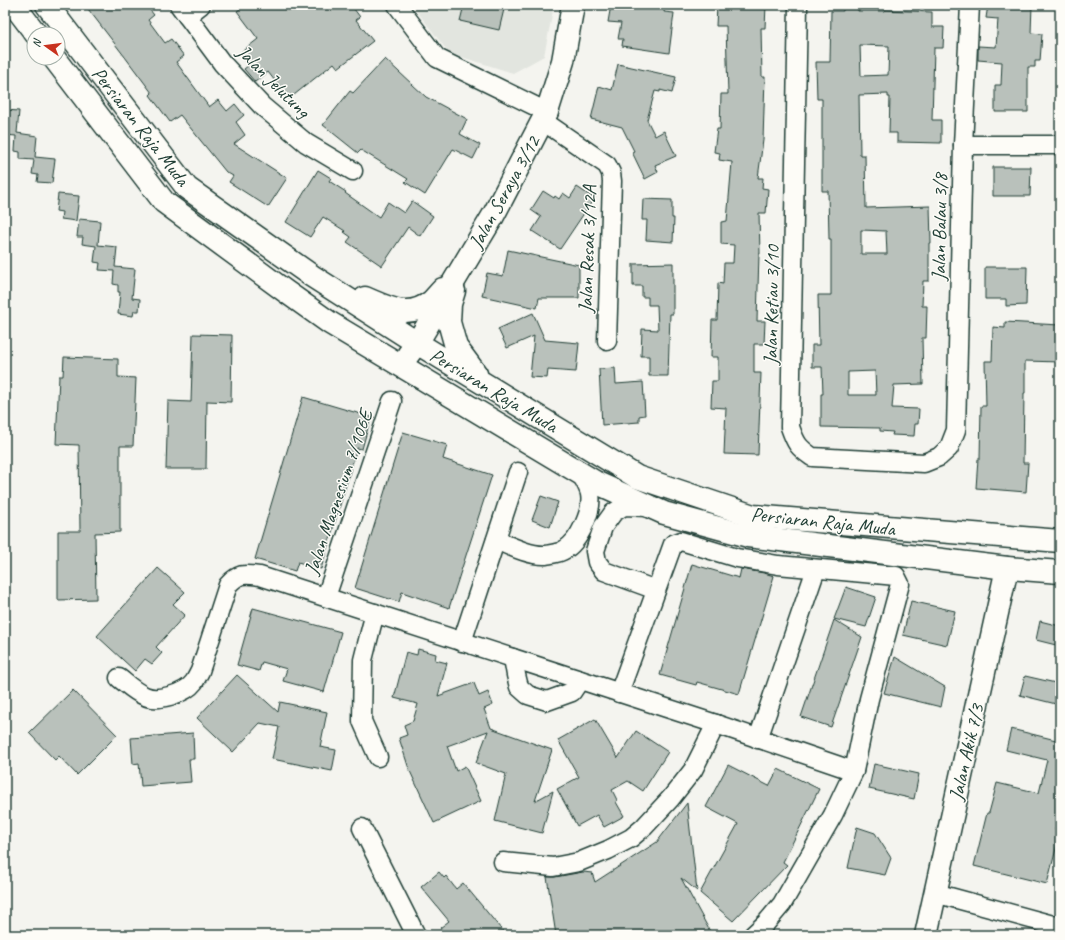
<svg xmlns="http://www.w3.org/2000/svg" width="1065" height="940" viewBox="0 0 1065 940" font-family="Caveat,sans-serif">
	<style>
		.built { fill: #e2e5df }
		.building { fill: #b9c1bb; stroke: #1f3d34; fill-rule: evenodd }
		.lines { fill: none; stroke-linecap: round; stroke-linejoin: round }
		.street-casing { stroke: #1f3d34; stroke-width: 21 }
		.secondary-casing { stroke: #1f3d34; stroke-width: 25 }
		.street { stroke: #fdfcf7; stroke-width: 18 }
		.secondary { stroke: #fdfcf7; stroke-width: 22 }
		.labels { text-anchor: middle; stroke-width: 3; stroke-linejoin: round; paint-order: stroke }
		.street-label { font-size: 20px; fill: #1f3d34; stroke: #fdfcf7 }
	</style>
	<rect width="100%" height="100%" fill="#f4f4ef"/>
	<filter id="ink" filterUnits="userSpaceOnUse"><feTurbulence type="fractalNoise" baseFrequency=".025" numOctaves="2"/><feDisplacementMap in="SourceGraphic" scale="8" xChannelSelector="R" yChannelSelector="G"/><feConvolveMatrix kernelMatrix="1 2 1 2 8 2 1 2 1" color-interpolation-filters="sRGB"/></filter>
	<g filter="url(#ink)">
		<!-- built -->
		<path class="built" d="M412,5H554L544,56L513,73L449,53Z"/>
		<!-- building -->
		<g class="building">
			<path d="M85,5H146L154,15L148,20L165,43L171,39L184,56L176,62L209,107L218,100L227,111L235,104L244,115L236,122L245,135L234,144L287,178L268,207L229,182L233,176L226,172L180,115L170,122L150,95L152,93L125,57Z"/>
			<path d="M246,5H351L360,17L356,20L373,41L338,68L334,63L289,99L268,72L255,82L244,69L249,65L240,53L258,39L237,11Z"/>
			<path d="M464,5H505L499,30L460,21Z"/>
			<path d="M611,5H665L664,12L674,13L669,53L622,46L623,39H618L621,23L608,22Z"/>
			<path d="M717,5H766L765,28H761L762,77H765L763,140L758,178H763L762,188L768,189L766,213H759L760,254H759L757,321H765L764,344H754V373H761L758,455L724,454L726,408L711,407L712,381H718V357H711L712,320H717L718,283L723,284L724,263H733L734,245L721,244V222L727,221L732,162L719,160L720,153L714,152L717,129H720L721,94H728L726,26H716Z"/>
			<path d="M988,5H1032L1031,33L1042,34L1040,61H1035V67H1028V112H995V85H1001L1002,62L978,60V46L996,47L998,19L986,18Z"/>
			<path d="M843,6H858V11H885V10L932,12V27H944L943,48H934L932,120H941V143L897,142V133H889L890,97H888V94L859,95L860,155H865L866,208L930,206L931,243H929V281H923L922,306H927L926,338H922L923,384L894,385L892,408L919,409L918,424H915L914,436L892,435L893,432L880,431V428L821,427V394H823L822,367H812V345H819L818,295H831V239H829L828,191H822V99H817L816,62H830L831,11H843ZM860,45L889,46L888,75L861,76ZM861,230L886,231L887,254H861ZM875,371L876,395H848V372Z"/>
			<path d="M385,59L426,97L467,119L460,134L480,145L473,159L453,149L425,195L405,182L408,179L361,150L358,153L323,125L350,91L353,93Z"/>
			<path d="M618,64L676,77L672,93L660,90V92L655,91L647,120L655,136L664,131L676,156L655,165L658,172L645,179L632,152L634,151L622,127L591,119L599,86L612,90Z"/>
			<path d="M5,110L19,111L17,133L37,136L35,157L55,159L52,183L37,182L38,175L32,174L34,160L20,159V152L15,151L16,136L5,135Z"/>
			<path d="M993,167H1031L1030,196H993Z"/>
			<path d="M318,170L331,178L329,181L346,192L345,193L379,217L388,202L404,213L412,201L433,216L420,236L408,227L382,266L347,242L351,237L344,232L345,231L323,217L310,237L286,222Z"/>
			<path d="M577,187L592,197H595L560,249L532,231L541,217L531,210L543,191L554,198L555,196L559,199L563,193L570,198Z"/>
			<path d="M58,194L79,196L76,221L61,219L62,212L56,211Z"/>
			<path d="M643,199L672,200V218H674L673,242L646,240L647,220H642Z"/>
			<path d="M79,219L100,221L98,245L117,247L115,267L135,269L132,298L140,299L139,311H134L133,316L118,314L120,292H118V285L113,284L114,271L99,270L100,263L94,262L96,246L82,244L83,237H77Z"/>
			<path d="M508,250L579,265V298H539L537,308L482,296L487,273L503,276Z"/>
			<path d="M673,263V314H670L668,376H649V356H641L642,329L658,330L657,305H648V297H642V286H633V264Z"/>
			<path d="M985,267H1027L1026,305L1006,306V299H985Z"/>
			<path d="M533,313L545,340L579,343L576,372L548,370L547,378L530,377L534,336L507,348L498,329Z"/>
			<path d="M1005,322L1060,325V362L1025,361V393H1024L1023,463H1028L1026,492L976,488L978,459H980L981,406H986L985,361H992L993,327L1005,328Z"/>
			<path d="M193,334L232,335L231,402L207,401L206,469H166L168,401L191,402Z"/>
			<path d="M64,357L118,359V377L136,378L133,446H120V532L95,533L96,599L58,600V531H80L79,445L56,444L59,376H63Z"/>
			<path d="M615,368L616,384L643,382L645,415L639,416V422L602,425L599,369Z"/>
			<path d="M303,397L371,417L362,449L357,448L321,569L298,562L295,571L255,559Z"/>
			<path d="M403,432L447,445L443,459L492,475L449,608L402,592L399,602L355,588Z"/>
			<path d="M541,496L558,502L550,527L532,520Z"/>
			<path d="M692,564L739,578L741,569L764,573L774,576L739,694L697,682L696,685L660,675Z"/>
			<path d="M158,568L185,592L173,604L185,615L156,647L162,653L152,664L145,659L135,671L97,636Z"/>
			<path d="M846,587L876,597L866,627L834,619Z"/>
			<path d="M911,601L955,611L947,645L903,635Z"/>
			<path d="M253,608L341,632L324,692L283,681L287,669L262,662L259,671L237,665Z"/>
			<path d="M834,620L862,637L831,727L801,717Z"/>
			<path d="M1040,621L1060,626V646L1036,640Z"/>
			<path d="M418,649L436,654L435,660L447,663L438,696L474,683L479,696L488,692L493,705L484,709L491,728L552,750L535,801L553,791L542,833L495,821L506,774L476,763L488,731L447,746L456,771L465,766L481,801L434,823L409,769L399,738L407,735L404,725L413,721L418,704L394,698L406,652L417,655Z"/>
			<path d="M895,657L945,687L941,707L884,693Z"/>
			<path d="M237,675L278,712L280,702L327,712L320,747L336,750L332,771L272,759L279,727L260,723L233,752L197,718Z"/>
			<path d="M1025,676L1060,684V705L1020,695Z"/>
			<path d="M73,690L117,735L77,775L59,756L55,760L29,733Z"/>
			<path d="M595,719L618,758L636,731L668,752L643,791L628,781L612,790L617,800L616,802L624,816L604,827L597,815L577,826L557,789L579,777L558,740Z"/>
			<path d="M1011,729L1060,741V809L1055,830L1060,831V833L1047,884L974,866L987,813H989L997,783L1039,793L1047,760L1006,750Z"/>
			<path d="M193,733L194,759H189L191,782L141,786L139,763L133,764L131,738Z"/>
			<path d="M874,764L919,774L914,799L869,789Z"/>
			<path d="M728,765L769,786L778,769L819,789L783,862L787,865L733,921L700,893L738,824L706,807Z"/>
			<path d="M687,803L697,891L681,878L712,935H556L547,877H555L583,872L592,873L595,882L657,842Z"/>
			<path d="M857,827L875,833L891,858L885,875L848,868Z"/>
			<path d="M439,872L444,878L446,876L456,889L463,883L506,935H446L440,928L449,921L421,887Z"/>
		</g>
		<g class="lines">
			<!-- street casing -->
			<g class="street-casing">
				<g id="street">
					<path d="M179,5L222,63L262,106L306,143L353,171"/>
					<path d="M397,5L437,58L547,112"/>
					<path d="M798,5L790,427C796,444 798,447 812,457L924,463L939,457L949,448L956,430L963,145L970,5"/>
					<path d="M187,16L201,5"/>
					<path d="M543,121L607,165L611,173L612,181L607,341"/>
					<path d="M963,145H1060"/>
					<path d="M647,507L624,506L613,513L603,527L595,551L597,562L604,571L656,590"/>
					<path d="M496,540C510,546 530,556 546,555C551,554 560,553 564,550C579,542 593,511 590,494C589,488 584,480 581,474"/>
					<path d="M326,597L392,401"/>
					<path d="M375,613L371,628L363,660L362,721L378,757"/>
					<path d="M462,642L518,472"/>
					<path d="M513,658L516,675L519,687L528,695L547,701L572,692L580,680"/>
					<path d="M119,678C127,684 135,692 145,696C157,702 185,694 194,682C196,679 198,675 200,671L228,585C239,573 244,574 260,576L716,724L854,771"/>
					<path d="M619,693L673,544L681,541L737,558L778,565L896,576L900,584L869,699L854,771L833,815L782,904L766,923L753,935"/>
					<path d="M758,739L816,569"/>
					<path d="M362,828L416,935"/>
					<path d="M503,862L553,867L579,862L608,850L631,838L644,827L671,798L693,770L716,724"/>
					<path d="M935,893L1060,927"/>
				</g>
			</g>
			<!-- secondary casing -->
			<g class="secondary-casing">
				<g id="secondary">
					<path d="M14,5L36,34"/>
					<path d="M47,5L187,188L312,276L417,343L637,477L753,516L1060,541"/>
					<path d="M54,58L164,202L285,291L330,323L595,482L664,513L748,536L1007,568L1060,572"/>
					<path d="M454,291L450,304L449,322L456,347L476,374"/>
					<path d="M365,298C389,308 408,320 432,301C436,297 439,293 443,289"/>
					<path d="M408,355L417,343L493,216L547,112L563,61L573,5"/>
					<path d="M926,935L1007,568"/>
				</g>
			</g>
			<!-- street -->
			<use href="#street" class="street"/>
			<!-- secondary -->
			<use href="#secondary" class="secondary"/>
		</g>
	</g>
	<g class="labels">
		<!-- street labels -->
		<g class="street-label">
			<text transform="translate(274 81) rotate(45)" y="7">Jalan Jelutung</text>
			<text transform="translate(141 126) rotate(52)" y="7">Persiaran Raja Muda</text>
			<text transform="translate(504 192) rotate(-61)" y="7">Jalan Seraya 3/12</text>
			<text transform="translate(939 227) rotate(-89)" y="7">Jalan Balau 3/8</text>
			<text transform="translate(587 249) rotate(-88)" y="7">Jalan Resak 3/12A</text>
			<text transform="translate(771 305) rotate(-89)" y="7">Jalan Ketiau 3/10</text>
			<text transform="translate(494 390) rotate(31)" y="7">Persiaran Raja Muda</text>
			<text transform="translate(338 492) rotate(-71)" y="7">Jalan Magnesium 7/106E</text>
			<text transform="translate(823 521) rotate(6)" y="7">Persiaran Raja Muda</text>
			<text transform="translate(966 752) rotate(-77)" y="7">Jalan Akik 7/3</text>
		</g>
	</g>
	<!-- margin -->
	<rect width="1065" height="940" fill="none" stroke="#fdfcf7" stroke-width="20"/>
	<rect x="10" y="10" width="1045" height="920" fill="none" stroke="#1f3d34" stroke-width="1.5" filter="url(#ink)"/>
	<!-- north arrow -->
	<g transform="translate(46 46) rotate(284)"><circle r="19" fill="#fdfcf7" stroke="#a4b0a9"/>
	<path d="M0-3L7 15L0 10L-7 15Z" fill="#c8321e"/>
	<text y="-6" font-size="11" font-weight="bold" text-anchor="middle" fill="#1f3d34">N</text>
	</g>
</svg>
